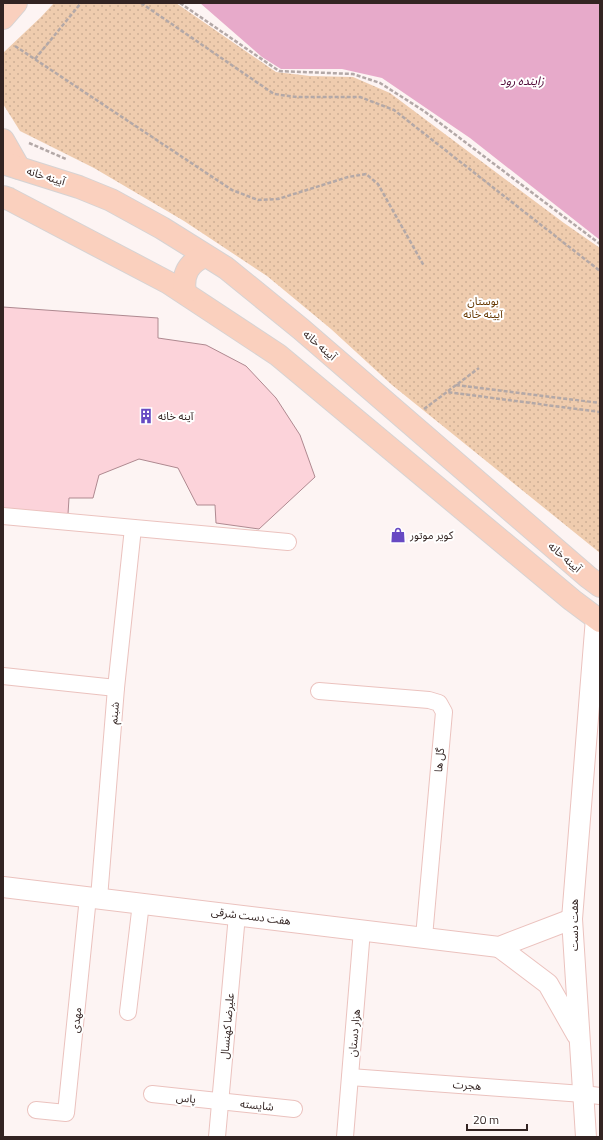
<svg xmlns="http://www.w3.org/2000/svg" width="603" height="1140" viewBox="0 0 603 1140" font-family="'Titillium Web','Noto Sans Arabic',sans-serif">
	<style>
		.park { fill: url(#park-dots) }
		.water { fill: #e7aaca }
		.building { fill: #fcd3da; stroke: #af8990 }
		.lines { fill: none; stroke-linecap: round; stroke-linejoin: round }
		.minor-casing { stroke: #ebc2be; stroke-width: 18 }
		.tertiary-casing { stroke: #ebc2be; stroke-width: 22 }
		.primary-casing { stroke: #d6d3d3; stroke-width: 24 }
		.path { stroke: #b3a8a7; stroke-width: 2.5; stroke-dasharray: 4 2; stroke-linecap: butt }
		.minor { stroke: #fff; stroke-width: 16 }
		.tertiary { stroke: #fff; stroke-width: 20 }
		.primary { stroke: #fad0be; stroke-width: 22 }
		.labels { text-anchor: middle; stroke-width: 4; stroke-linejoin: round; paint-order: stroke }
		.street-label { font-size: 11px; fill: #332422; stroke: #fff }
		.park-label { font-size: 11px; fill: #653700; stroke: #fff }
		.poi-label { font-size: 11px; fill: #332422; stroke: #fff; text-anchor: start }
		.water-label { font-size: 12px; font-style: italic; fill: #500937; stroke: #fff }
	</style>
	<defs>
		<pattern id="park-dots" width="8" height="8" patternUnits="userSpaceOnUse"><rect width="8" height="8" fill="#efccae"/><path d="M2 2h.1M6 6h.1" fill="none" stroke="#cdaf95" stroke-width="1.8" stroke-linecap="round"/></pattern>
	</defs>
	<rect width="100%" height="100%" fill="#fdf4f3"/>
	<!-- park -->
	<path class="park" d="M54,3H176L276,72L310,76L353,77L390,93L564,223L600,248V553L392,385L331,329L267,276L184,221L94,168L20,131L3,104V54L4,52L41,17Z"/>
	<!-- water -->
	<path class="water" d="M200,3H600V240L470,138L382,78L342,69H281L262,57Z"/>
	<!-- building -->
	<path class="building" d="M3,307L158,318V338L206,345L246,366L276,398L300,435L315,477L259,529L216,523L215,505H197L178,468L139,459L99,475L93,498H69L68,514L3,509Z"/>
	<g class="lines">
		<!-- minor casing -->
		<g class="minor-casing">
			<g id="minor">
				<path d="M3,516L288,542"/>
				<path d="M3,676L116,688"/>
				<path d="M319,691L429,700L439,703L444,712L424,937"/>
				<path d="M99,898L116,688L133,528"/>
				<path d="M128,1012L141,903"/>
				<path d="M350,1077L583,1094L600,1096"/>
				<path d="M152,1094L294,1109"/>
				<path d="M36,1110L66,1113L88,897"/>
				<path d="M217,1137L237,915"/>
				<path d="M345,1137L362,930"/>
			</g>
		</g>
		<!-- tertiary casing -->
		<g class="tertiary-casing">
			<g id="tertiary">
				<path d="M3,887L499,947L572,919"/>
				<path d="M499,947L548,984L577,1035"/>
				<path d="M586,1137L572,919L596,618"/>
			</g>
		</g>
		<!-- primary casing -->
		<g class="primary-casing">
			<g id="primary">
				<path d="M3,18L16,3"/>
				<path d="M3,140L19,168"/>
				<path d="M3,163L79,187L111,200L162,228L226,268L301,329L588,577L600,586"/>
				<path d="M3,197L9,199L169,283L278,355L572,600L600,621"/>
				<path d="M185,293C182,275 188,263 205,256"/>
			</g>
		</g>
		<!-- path -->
		<g class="path">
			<path d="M141,3L274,94L297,97H360L394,110L600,271"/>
			<path d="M180,3L279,71L353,74L380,83L424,111L600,244"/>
			<path d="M15,46L232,190L258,200L278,199L348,177L366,174L378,184L424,266"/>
			<path d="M35,59L81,3"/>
			<path d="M29,143L66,159"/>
			<path d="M456,385L600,403"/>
			<path d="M448,391L479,368"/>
			<path d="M424,409L447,392L600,412"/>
		</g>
		<!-- minor -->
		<use href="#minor" class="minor"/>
		<!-- tertiary -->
		<use href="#tertiary" class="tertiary"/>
		<!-- primary -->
		<use href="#primary" class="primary"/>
	</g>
	<!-- icons -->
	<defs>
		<g id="building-bare" transform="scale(1.2)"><path d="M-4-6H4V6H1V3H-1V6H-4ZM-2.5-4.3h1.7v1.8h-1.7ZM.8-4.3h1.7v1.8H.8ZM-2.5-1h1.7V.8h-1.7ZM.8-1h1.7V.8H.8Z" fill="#674ac3" stroke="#fff" stroke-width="2.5" paint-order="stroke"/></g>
		<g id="shop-bare" transform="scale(1.2)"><path d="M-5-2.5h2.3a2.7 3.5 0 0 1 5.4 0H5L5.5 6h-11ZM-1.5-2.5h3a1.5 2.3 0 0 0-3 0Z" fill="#674ac3" stroke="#fff" stroke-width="2.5" paint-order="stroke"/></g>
	</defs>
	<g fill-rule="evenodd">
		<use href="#building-bare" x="146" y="416"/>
		<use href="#shop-bare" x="398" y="535"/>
	</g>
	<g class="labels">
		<!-- street labels -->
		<g class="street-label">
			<text transform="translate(46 176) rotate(17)" y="4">آیینه خانه</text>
			<text transform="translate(320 345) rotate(41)" y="4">آیینه خانه</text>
			<text transform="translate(565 557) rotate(41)" y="4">آیینه خانه</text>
			<text transform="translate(114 713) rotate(-85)" y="4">شبنم</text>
			<text transform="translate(439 760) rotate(-85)" y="4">گل ها</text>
			<text transform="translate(251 916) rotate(7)" y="4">هفت دست شرقی</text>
			<text transform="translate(574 925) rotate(-90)" y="4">هفت دست</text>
			<text transform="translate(76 1020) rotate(-84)" y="4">مهدی</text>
			<text transform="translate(227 1026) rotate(-85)" y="4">علیرضا کهنسال</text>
			<text transform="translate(354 1033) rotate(-85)" y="4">هزار دستان</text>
			<text transform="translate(467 1085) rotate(4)" y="4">هجرت</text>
			<text transform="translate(186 1098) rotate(6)" y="4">پاس</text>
			<text transform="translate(257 1105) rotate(6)" y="4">شایسته</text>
		</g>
		<!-- park labels -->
		<g class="park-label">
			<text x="483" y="305">بوستان<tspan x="483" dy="13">آیینه خانه</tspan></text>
		</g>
		<!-- poi labels -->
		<g class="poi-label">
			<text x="158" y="420">آینه خانه</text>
			<text x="410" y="539">کویر موتور</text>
		</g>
		<!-- water labels -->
		<g class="water-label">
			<text x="522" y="85">زاینده رود</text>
		</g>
	</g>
	<!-- border -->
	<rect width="603" height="1140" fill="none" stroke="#332422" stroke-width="8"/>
	<!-- scale -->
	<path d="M467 1124v6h60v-6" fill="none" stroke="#332422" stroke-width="2"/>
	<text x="473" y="1124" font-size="12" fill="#332422" stroke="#ffffff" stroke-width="3" paint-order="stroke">20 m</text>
</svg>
